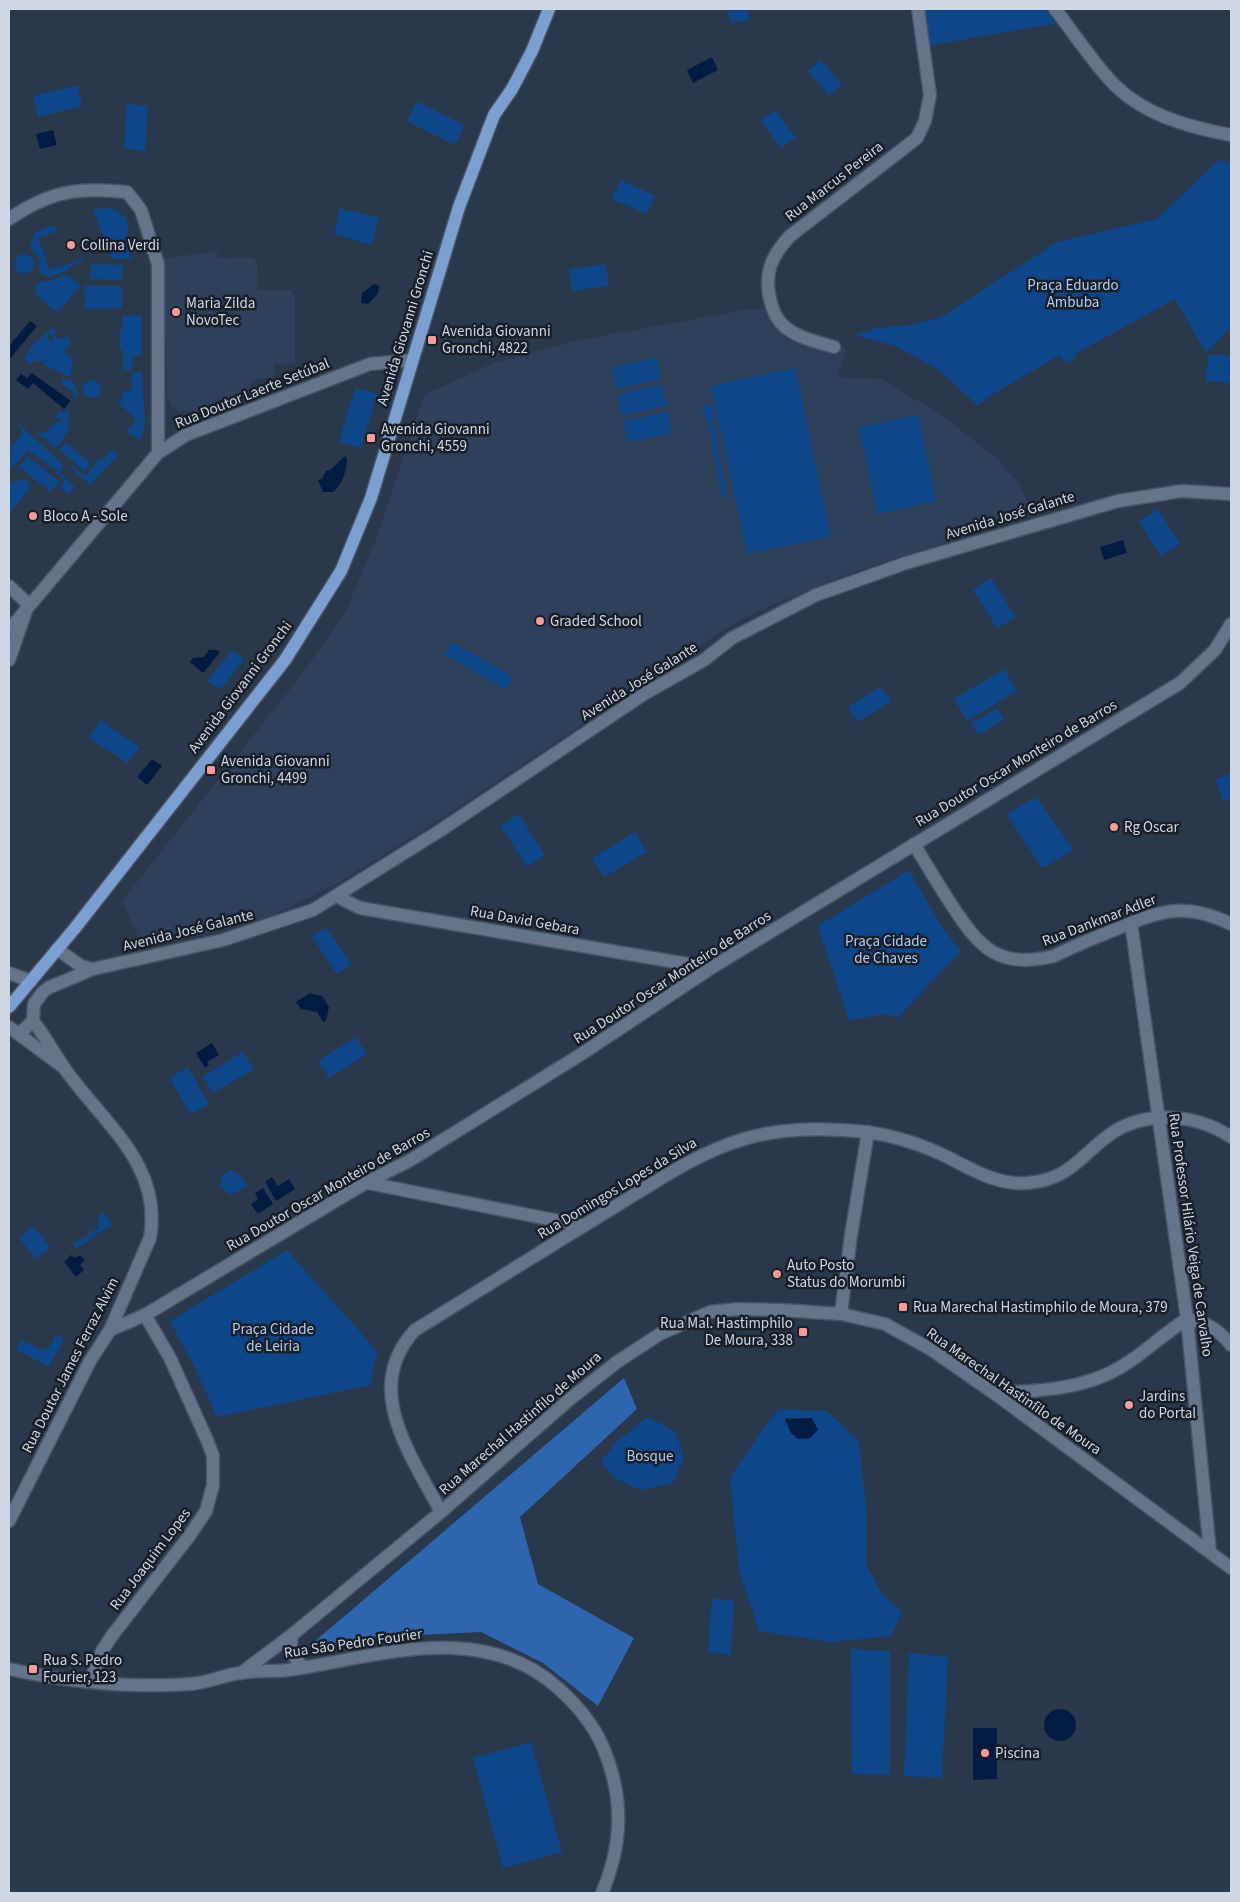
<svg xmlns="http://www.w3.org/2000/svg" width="1240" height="1902" viewBox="0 0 1240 1902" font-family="'Source Sans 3',sans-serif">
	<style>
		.built { fill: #2e405a }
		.green { fill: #0d4689 }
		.forest { fill: #2d65ae }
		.water { fill: #011c40 }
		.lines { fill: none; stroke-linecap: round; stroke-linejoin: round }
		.minor-casing { stroke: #475363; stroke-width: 15 }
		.tertiary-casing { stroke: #475363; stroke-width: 15 }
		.secondary-casing { stroke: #475363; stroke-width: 15 }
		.primary-casing { stroke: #475363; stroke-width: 15 }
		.minor { stroke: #64758b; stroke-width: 12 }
		.tertiary { stroke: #64758b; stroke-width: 12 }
		.secondary { stroke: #64758b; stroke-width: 12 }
		.primary { stroke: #7a9fd0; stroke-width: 12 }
		.poi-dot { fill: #f59b9a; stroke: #181f28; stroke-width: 2 }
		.labels { text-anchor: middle; stroke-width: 5; stroke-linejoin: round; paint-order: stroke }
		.street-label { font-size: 15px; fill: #ced7e3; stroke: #181f28 }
		.poi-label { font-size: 15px; fill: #ced7e3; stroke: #181f28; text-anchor: start }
		.park-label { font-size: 15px; fill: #afccf3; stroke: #181f28 }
	</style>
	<rect width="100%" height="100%" fill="#2a384c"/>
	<!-- built -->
	<g class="built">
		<path d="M217,252L218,258L251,257L257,260L258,290H291L295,298V363L275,364L274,377L254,379L245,394L201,411L180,412L171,406L167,396L166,337L165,329L161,326L162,258Z"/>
		<path d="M773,308L792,332L846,349L838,377L881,379L943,416L996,458L1019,483L1033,514L857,571L774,604L725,629L427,828L338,883L263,920L196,937L148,942L139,938L122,901L302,674L345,613L376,539L424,395L493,363L580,340L750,309Z"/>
	</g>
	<!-- green -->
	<g class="green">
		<path d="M727,9H748L750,20L730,23Z"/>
		<path d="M921,9H1052L1064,22L927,46Z"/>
		<path d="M821,60L842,84L829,96L808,71Z"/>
		<path d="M78,85L82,106L38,117L33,96Z"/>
		<path d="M417,101L465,125L455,145L407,121Z"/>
		<path d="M127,104L148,106L145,151L124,149Z"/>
		<path d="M775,110L796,138L781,148L761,121Z"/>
		<path d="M1219,160L1231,163V327L1206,353L1175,299L1075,354L1076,358L1066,364L1060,355L988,397L978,406L939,370L895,346L855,335L877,328L912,325L941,317L1057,242L1157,219Z"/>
		<path d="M620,180L655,195L647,214L612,199Z"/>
		<path d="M102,208L114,209L127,219L131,259H112L93,210Z"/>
		<path d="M340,208L379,218L372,245L334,234Z"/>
		<path d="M51,226H55L58,231L38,238L50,270L83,259L84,261L71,266L67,271L48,277L40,273L39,259L30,247L35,232Z"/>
		<circle cx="24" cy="264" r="10"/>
		<path d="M91,264L123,265L122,280L90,279Z"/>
		<path d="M606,264L609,286L572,291L569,269Z"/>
		<path d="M66,275L79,283L80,286L57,313L37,296L35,286L41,281H47Z"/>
		<path d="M84,286H122V308L85,309Z"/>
		<path d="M122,315L142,316V355L133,356L132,370H123V350H120L119,330H122Z"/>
		<path d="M51,329H55V334L48,335L49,341H53V335H56V339L69,337L70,346H67L65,351L73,359L71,376H63L61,372L49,368L42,361H34L30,364L24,359L32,346Z"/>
		<path d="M1208,355H1231V383L1206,381Z"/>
		<path d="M657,358L661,379L617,388L612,367Z"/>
		<path d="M795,368L831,536L747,554L711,386Z"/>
		<path d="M131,372H142L145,424L140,440L126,431L137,419L119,404L124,391L132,390Z"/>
		<path d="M61,379H71C83,399 77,392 69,409C67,416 70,422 68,429C66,437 58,445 53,452L54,446L38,434L48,431L54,422H62L61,419L55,418L59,412H65L74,400V392L63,385Z"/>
		<circle cx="92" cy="389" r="9"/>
		<path d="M662,385L667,406L622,415L618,394Z"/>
		<path d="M355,388L377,394L361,448L339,442Z"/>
		<path d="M712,404L715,419L713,420L727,496L722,497L708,421H706L702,406Z"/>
		<path d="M668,412L672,433L628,442L623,421Z"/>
		<path d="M918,415L937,501L877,514L859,427Z"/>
		<path d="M17,422L64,466L59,472L75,487L69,494L60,487L65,481L57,474L56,469L49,467V465L28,450L14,466L9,468C9,458 9,450 15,443C18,438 21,438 22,432Z"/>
		<path d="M66,442L91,463L84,471L60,450Z"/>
		<path d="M113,450L119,454L90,485L71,468L72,466L85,476L98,460L105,458L108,451Z"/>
		<path d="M28,456L59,482L51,492L19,467Z"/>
		<path d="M22,479L28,481L30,488L9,514V480L14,482Z"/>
		<path d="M1158,509L1180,544L1161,556L1139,521Z"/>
		<path d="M991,578L1016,617L997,628L973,590Z"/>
		<path d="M453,642L513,677L506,690L445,655Z"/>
		<path d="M232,650L244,659L221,689L207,681Z"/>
		<path d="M1004,669L1017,691L967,721L954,699Z"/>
		<path d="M881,686L891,701L858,722L848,707Z"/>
		<path d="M997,708L1004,720L978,735L971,723Z"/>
		<path d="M100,720L140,747L127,763L89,738Z"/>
		<path d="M1231,773V798L1223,801L1216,779Z"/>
		<path d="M1036,797L1074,850L1042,868L1006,814Z"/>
		<path d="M519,814L545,855L527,867L501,826Z"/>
		<path d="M635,832L647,852L604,877L592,858Z"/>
		<path d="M909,870L943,929L961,951L898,1018L888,1014L849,1020L818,926Z"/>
		<path d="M326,927L351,964L337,974L312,937Z"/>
		<path d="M356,1037L367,1054L329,1078L318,1061Z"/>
		<path d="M243,1052L254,1069L213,1093L203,1076Z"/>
		<path d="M188,1067L209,1104L190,1114L170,1078Z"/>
		<path d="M232,1170L241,1176L247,1186L231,1195L221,1187L220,1180L223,1174Z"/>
		<path d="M104,1213L112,1224L76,1249L73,1244L89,1234L90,1231L98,1229L99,1215Z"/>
		<path d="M33,1226L51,1248L36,1259L19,1238Z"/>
		<path d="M287,1250L378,1352L373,1368L371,1385L217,1417L195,1368L170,1321Z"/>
		<path d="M56,1335L64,1339L49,1367L16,1349L21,1340L43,1350L50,1346Z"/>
		<path d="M779,1409L827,1411L859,1441L866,1507V1564L882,1594L902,1612L891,1636L831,1642L759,1631L739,1570L730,1477L767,1423Z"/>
		<path d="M648,1417L675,1431L684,1457L673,1483L641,1490L614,1478L601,1461L618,1440Z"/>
		<path d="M712,1598L734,1601L731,1655L708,1652Z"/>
		<path d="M851,1649L890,1651V1775L852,1774Z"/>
		<path d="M909,1653L948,1657L942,1778L904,1776Z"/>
		<path d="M531,1742L562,1852L503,1868L473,1758Z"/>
	</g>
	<!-- forest -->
	<path class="forest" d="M624,1378L637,1409L520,1517L538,1584L634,1638L598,1706L543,1663L481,1632L378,1637L307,1648Z"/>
	<!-- water -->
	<g class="water">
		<path d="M712,57L718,70L693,83L687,70Z"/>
		<path d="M53,130L57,145L40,149L36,134Z"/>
		<path d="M374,284L379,286L378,294L368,304L361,303L362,293Z"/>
		<path d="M30,321L37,326L9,360V346Z"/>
		<path d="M32,373L71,401L64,409L33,383L28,389L16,380L21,374L27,378Z"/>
		<path d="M345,456L347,459C346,472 343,484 333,492H323L318,480L322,479L326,471L330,470Z"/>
		<path d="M1123,540L1127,553L1104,560L1100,547Z"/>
		<path d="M209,650H217L220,652L203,673L190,662L193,658L204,657Z"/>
		<path d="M152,759L162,766L147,785L137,777Z"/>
		<path d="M310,993L322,996L329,1007L326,1021L323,1022L317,1012L301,1009L296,1002Z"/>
		<path d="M212,1043L219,1055L207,1062L209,1065L205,1068L196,1053Z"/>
		<path d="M272,1177L278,1186L289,1179L295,1189L276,1201L265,1182Z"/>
		<path d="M263,1188L273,1204L258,1214L251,1204L258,1199L255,1193Z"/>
		<path d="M71,1255L75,1258L80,1255L85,1260L80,1265L84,1270L76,1277L64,1262Z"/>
		<path d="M812,1418L818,1430L810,1438L798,1439L791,1433L785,1419Z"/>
		<circle cx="1060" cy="1725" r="16"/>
		<path d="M973,1728H997V1779L973,1780Z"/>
	</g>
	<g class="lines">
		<!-- minor casing -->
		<g class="minor-casing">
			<g id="minor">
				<path d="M9,219C50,191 78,187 127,192L141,210L158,264V453"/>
				<path d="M834,347C818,342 797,338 784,326C777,320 773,311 771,303C763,275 771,256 790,236L917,138L925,121L930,95L918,9"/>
				<path d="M9,586L26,602L27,608L9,660"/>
				<path d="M9,630L158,453L186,435L370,364L412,360"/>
				<path d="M914,844C926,864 938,884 951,904C979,947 998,970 1054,956C1074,946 1094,938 1114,930C1159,911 1184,901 1231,924"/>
				<path d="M336,896L360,908L711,968"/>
				<path d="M1131,923L1187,1319L1210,1552"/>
				<path d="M57,949L81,966L93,969"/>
				<path d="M9,973L31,981"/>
				<path d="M9,1027L63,1067"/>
				<path d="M19,1034L33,1021L34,1004L42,993L48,988L93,969L223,940L313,910L441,830L644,694L704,660L732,638L816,595L906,563L1118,501L1182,491L1231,494"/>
				<path d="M368,1183L584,1226"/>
				<path d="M841,1314L851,1235L868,1132"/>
				<path d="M110,1330L145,1315L367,1182L409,1161L580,1055L711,968L1180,683L1215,650L1231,624"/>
				<path d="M994,1393C1037,1391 1083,1390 1121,1367C1145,1353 1164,1333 1187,1319C1206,1322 1218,1329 1231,1345"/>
				<path d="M441,1512C411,1455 361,1388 415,1330C482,1289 548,1247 616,1206C657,1181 697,1153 744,1139C781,1128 818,1128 856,1131C883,1133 914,1142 939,1153C967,1166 995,1186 1028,1183C1073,1179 1082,1152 1115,1131C1151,1110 1198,1115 1231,1137"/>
				<path d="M9,1521L90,1361L110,1330L150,1238C163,1165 103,1123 65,1069C54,1053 45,1036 33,1021"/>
				<path d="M90,1681L102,1651L111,1637L190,1535L206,1511L213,1485V1456L207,1440L170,1358L145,1315"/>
			</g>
		</g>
		<!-- tertiary casing -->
		<g class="tertiary-casing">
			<g id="tertiary">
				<path d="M293,1634C288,1646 293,1658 303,1667"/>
				<path d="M9,1669C67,1682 130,1688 190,1684C207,1683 224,1675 240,1673C256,1670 272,1672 288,1670C378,1657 481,1619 558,1688C576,1704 593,1724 603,1747C624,1797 623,1843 602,1893"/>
				<path d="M241,1673L293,1634L441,1512L570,1399L617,1362L660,1334L710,1312L737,1309L781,1310L841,1314L885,1324L932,1350L994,1393L1231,1568"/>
			</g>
		</g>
		<!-- secondary casing -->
		<g class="secondary-casing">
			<path id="secondary" d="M1055,9C1073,32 1089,57 1109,79C1140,114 1187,127 1231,135"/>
		</g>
		<!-- primary casing -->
		<g class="primary-casing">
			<path id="primary" d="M9,1007L75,928L285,660L341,571L371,498L459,207L494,115L512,89L532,51L549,9"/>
		</g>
		<!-- minor -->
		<use href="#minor" class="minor"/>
		<!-- tertiary -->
		<use href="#tertiary" class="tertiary"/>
		<!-- secondary -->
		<use href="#secondary" class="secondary"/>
		<!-- primary -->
		<use href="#primary" class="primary"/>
	</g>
	<!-- markers -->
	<g class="poi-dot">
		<circle cx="71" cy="245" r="5"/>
		<circle cx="176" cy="312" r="5"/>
		<rect x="427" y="335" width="10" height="10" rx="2.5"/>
		<rect x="366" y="433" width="10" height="10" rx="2.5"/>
		<circle cx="33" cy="516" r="5"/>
		<circle cx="540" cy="621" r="5"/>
		<rect x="206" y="765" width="10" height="10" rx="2.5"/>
		<circle cx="1114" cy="827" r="5"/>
		<circle cx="777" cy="1274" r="5"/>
		<rect x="898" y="1302" width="10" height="10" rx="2.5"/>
		<rect x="798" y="1327" width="10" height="10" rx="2.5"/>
		<circle cx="1129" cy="1405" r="5"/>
		<rect x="28" y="1664" width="10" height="10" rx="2.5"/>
		<circle cx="985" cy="1753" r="5"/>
	</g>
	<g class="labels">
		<!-- street labels -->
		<g class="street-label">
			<text transform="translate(834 181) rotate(-38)" y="5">Rua Marcus Pereira</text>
			<text transform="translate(405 328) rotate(-73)" y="5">Avenida Giovanni Gronchi</text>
			<text transform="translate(252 393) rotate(-22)" y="5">Rua Doutor Laerte Setúbal</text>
			<text transform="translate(1010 515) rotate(-17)" y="5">Avenida José Galante</text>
			<text transform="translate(639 681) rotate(-32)" y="5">Avenida José Galante</text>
			<text transform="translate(240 687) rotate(-53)" y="5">Avenida Giovanni Gronchi</text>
			<text transform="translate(1016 763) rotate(-31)" y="5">Rua Doutor Oscar Monteiro de Barros</text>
			<text transform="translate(525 920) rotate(10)" y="5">Rua David Gebara</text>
			<text transform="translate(1099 920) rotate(-21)" y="5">Rua Dankmar Adler</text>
			<text transform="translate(188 930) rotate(-14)" y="5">Avenida José Galante</text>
			<text transform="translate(672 977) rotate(-33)" y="5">Rua Doutor Oscar Monteiro de Barros</text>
			<text transform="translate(617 1188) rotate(-31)" y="5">Rua Domingos Lopes da Silva</text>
			<text transform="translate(328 1189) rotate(-30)" y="5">Rua Doutor Oscar Monteiro de Barros</text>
			<text transform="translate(1191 1235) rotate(82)" y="5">Rua Professor Hilário Veiga de Carvalho</text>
			<text transform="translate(70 1365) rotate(-63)" y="5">Rua Doutor James Ferraz Alvim</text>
			<text transform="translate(1014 1391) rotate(35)" y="5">Rua Marechal Hastinfilo de Moura</text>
			<text transform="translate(520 1423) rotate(-41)" y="5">Rua Marechal Hastinfilo de Moura</text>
			<text transform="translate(150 1559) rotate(-53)" y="5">Rua Joaquim Lopes</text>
			<text transform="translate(353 1643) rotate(-8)" y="5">Rua São Pedro Fourier</text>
		</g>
		<!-- poi labels -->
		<g class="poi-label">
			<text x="81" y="250">Collina Verdi</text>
			<text x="186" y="308">Maria Zilda<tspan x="186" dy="17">NovoTec</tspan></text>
			<text x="442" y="336">Avenida Giovanni<tspan x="442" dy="17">Gronchi, 4822</tspan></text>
			<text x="381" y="434">Avenida Giovanni<tspan x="381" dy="17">Gronchi, 4559</tspan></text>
			<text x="43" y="521">Bloco A - Sole</text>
			<text x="550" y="626">Graded School</text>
			<text x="221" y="766">Avenida Giovanni<tspan x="221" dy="17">Gronchi, 4499</tspan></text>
			<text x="1124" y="832">Rg Oscar</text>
			<text x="787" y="1270">Auto Posto<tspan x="787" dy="17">Status do Morumbi</tspan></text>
			<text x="913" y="1312">Rua Marechal Hastimphilo de Moura, 379</text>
			<text x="793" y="1328" text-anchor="end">Rua Mal. Hastimphilo<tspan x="793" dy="17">De Moura, 338</tspan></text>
			<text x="1139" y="1401">Jardins<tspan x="1139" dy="17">do Portal</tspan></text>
			<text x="43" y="1665">Rua S. Pedro<tspan x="43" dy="17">Fourier, 123</tspan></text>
			<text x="995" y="1758">Piscina</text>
		</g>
		<!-- park labels -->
		<g class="park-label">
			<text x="1073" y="290">Praça Eduardo<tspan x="1073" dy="17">Ambuba</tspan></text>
			<text x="886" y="946">Praça Cidade<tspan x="886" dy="17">de Chaves</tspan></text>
			<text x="273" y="1334">Praça Cidade<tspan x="273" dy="17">de Leiria</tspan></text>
			<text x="650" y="1461">Bosque</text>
		</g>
	</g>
	<!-- border -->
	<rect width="1240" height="1902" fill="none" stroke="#ced7e3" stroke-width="20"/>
</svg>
